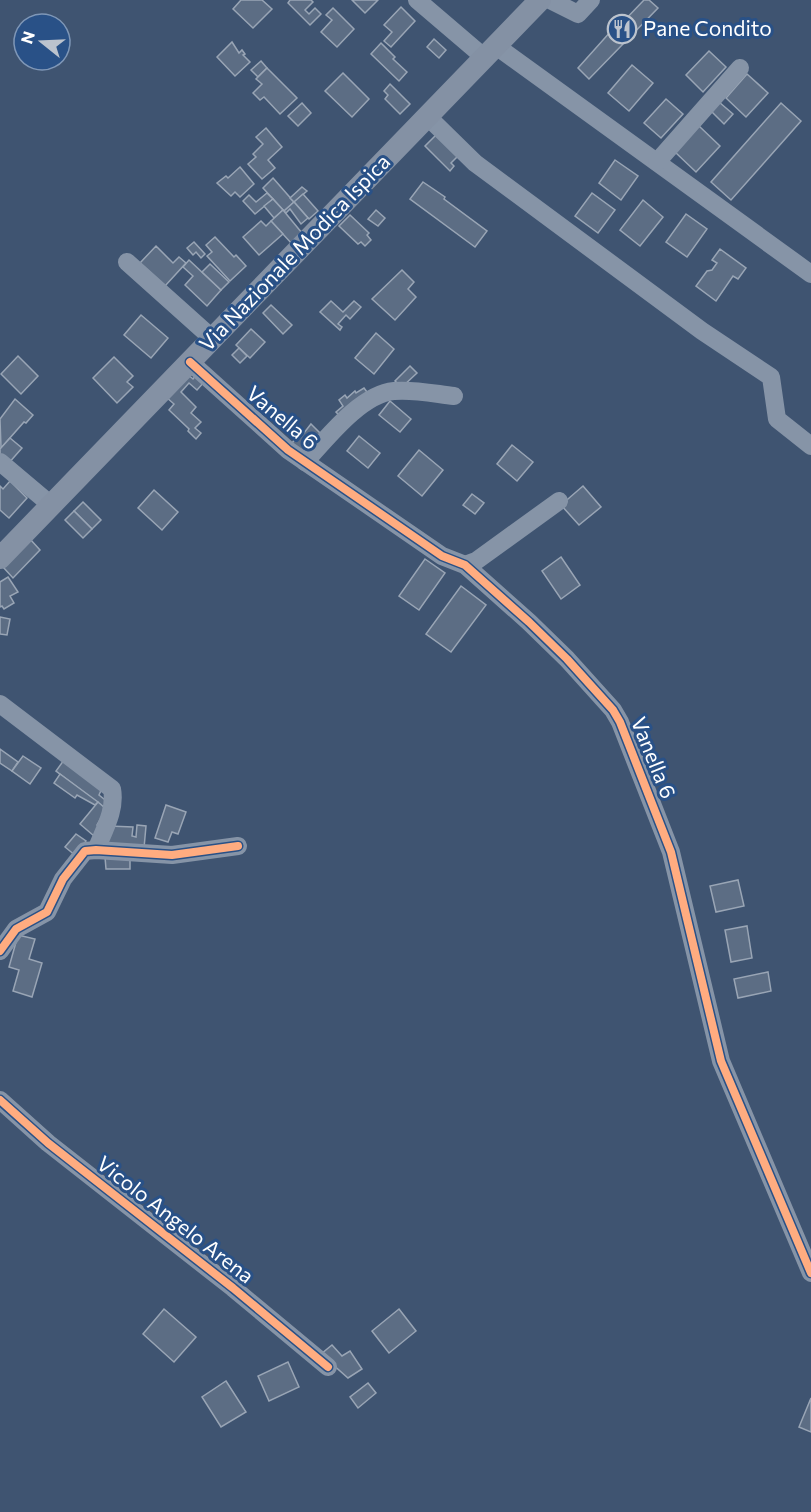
<svg xmlns="http://www.w3.org/2000/svg" width="811" height="1512" viewBox="0 0 811 1512" font-family="Commissioner,sans-serif">
	<style>
		.building { fill: #5c6d84; stroke: #99a5b5; stroke-width: 1.5 }
		.lines { fill: none; stroke-linecap: round; stroke-linejoin: round }
		.minor { stroke: #8694a7; stroke-width: 18 }
		.major { stroke: #8491a4; stroke-width: 22 }
		.cycleway-casing { stroke: #295187; stroke-width: 11 }
		.cycleway { stroke: #ffac80; stroke-width: 8 }
		.labels { text-anchor: middle; stroke-width: 6; stroke-linejoin: round; paint-order: stroke }
		.poi-label { font-size: 21px; fill: #fff; stroke: #295187; text-anchor: start }
		.street-label { font-size: 21px; fill: #fff; stroke: #295187 }
	</style>
	<rect width="100%" height="100%" fill="#3f5471"/>
	<!-- building -->
	<g class="building">
		<path d="M241,0H262L272,9L253,28L233,9Z"/>
		<path d="M290,0H311L313,2L305,10L309,14L315,8L321,14L310,25L288,3Z"/>
		<path d="M352,0H378L365,13Z"/>
		<path d="M644,0H649L658,8L589,79L578,68L620,21L622,23Z"/>
		<path d="M401,7L415,21L391,47L384,41L392,32L384,25Z"/>
		<path d="M333,8L354,29L337,47L321,32L332,20L326,15Z"/>
		<path d="M434,39L446,50L439,58L427,47Z"/>
		<path d="M232,42L239,53L242,50L245,54L243,55L250,62L235,76L217,57Z"/>
		<path d="M381,43L395,57L393,59L407,72L399,81L371,54Z"/>
		<path d="M709,51L726,67L703,92L686,75Z"/>
		<path d="M261,61L267,68L258,77L251,70Z"/>
		<path d="M632,65L653,83L629,111L608,93Z"/>
		<path d="M267,68L297,98L280,114L264,97L260,100L253,93L262,84L256,79Z"/>
		<path d="M343,73L369,99L352,117L325,91Z"/>
		<path d="M747,74L768,93L746,117L726,98Z"/>
		<path d="M390,84L410,104L400,114L385,99L388,95L384,91Z"/>
		<path d="M666,99L683,114L661,138L644,123Z"/>
		<path d="M719,102L733,114L724,124L711,111Z"/>
		<path d="M302,103L311,113L298,126L288,116Z"/>
		<path d="M781,103L801,121L731,200L711,182Z"/>
		<path d="M699,126L720,146L696,172L675,152Z"/>
		<path d="M266,128L282,147L268,160L275,168L262,179L248,164L256,157L253,154L263,144L256,137Z"/>
		<path d="M438,133L459,155L451,163L454,166L450,171L425,146Z"/>
		<path d="M615,160L638,176L621,200L599,183Z"/>
		<path d="M240,167L254,184L240,197L235,192L231,196L217,183L226,176L228,178Z"/>
		<path d="M273,178L294,202L284,211L263,188Z"/>
		<path d="M423,182L445,197L444,199L487,231L475,247L410,199Z"/>
		<path d="M302,187L307,191L294,202L290,198Z"/>
		<path d="M267,193L273,199L255,214L243,201L249,195L256,202Z"/>
		<path d="M592,193L615,210L598,233L575,216Z"/>
		<path d="M303,194L318,211L309,219L294,202Z"/>
		<path d="M273,199L283,210L274,218L264,206Z"/>
		<path d="M643,200L663,217L640,246L620,230Z"/>
		<path d="M294,202L308,218L301,224L290,209L286,213L284,211Z"/>
		<path d="M283,210L302,233L292,244L271,221Z"/>
		<path d="M376,210L385,218L378,226L368,219Z"/>
		<path d="M686,214L707,229L687,257L666,242Z"/>
		<path d="M350,215L369,233L367,235L371,240L365,246L361,242L358,244L339,226Z"/>
		<path d="M261,221L266,226L271,221L283,234L259,255L243,237Z"/>
		<path d="M215,237L234,257L236,255L246,266L230,281L207,256L212,252L206,245Z"/>
		<path d="M194,242L205,254L201,258L196,252L193,255L187,248Z"/>
		<path d="M156,246L173,263L179,257L186,263L165,286L140,263Z"/>
		<path d="M720,249L746,268L738,279L733,276L716,301L696,286L707,271L712,270L717,263L712,260Z"/>
		<path d="M189,260L221,290L207,306L185,285L193,276L183,267Z"/>
		<path d="M210,264L229,282L221,290L202,272Z"/>
		<path d="M402,270L414,282L408,289L416,297L395,320L372,299Z"/>
		<path d="M331,301L343,312L354,301L361,307L350,319L346,315L338,324L342,327L340,330L320,312Z"/>
		<path d="M271,305L292,325L283,334L263,313Z"/>
		<path d="M141,315L168,338L151,358L124,335Z"/>
		<path d="M251,329L265,342L250,358L236,345Z"/>
		<path d="M376,333L394,349L374,374L355,358Z"/>
		<path d="M239,348L247,356L240,363L232,355Z"/>
		<path d="M18,356L38,376L21,394L1,374Z"/>
		<path d="M114,357L133,376L127,382L133,387L117,403L93,378Z"/>
		<path d="M410,366L417,373L402,387L395,381Z"/>
		<path d="M187,374L193,379L196,375L205,381L197,390L189,383L181,392L196,407L191,413L201,422L195,428L201,433L196,439L188,431L189,429L169,410L174,404L166,397Z"/>
		<path d="M364,388L370,396L342,418L336,412L343,406L339,400L345,395L347,398L355,391L356,393Z"/>
		<path d="M15,399L33,415L26,423L24,422L1,448L0,419Z"/>
		<path d="M390,401L411,419L400,432L379,415Z"/>
		<path d="M311,424L323,436L304,456L290,446L297,436L300,438Z"/>
		<path d="M359,436L380,453L368,468L347,451Z"/>
		<path d="M10,438L22,448L8,464L0,456V449Z"/>
		<path d="M512,445L533,462L517,481L497,464Z"/>
		<path d="M419,450L443,470L422,496L398,476Z"/>
		<path d="M10,481L27,498L9,518L0,510V486L3,489Z"/>
		<path d="M583,486L601,507L579,525L561,505Z"/>
		<path d="M154,490L178,512L162,530L138,508Z"/>
		<path d="M472,494L484,503L475,514L463,505Z"/>
		<path d="M83,502L101,520L92,529L74,511Z"/>
		<path d="M74,511L92,529L83,538L65,520Z"/>
		<path d="M30,539L40,550L13,578L3,567Z"/>
		<path d="M561,557L580,585L561,599L542,571Z"/>
		<path d="M425,559L445,573L419,610L399,596Z"/>
		<path d="M8,577L18,592L10,596L14,603L4,609L2,606L0,607V582Z"/>
		<path d="M461,586L486,605L451,652L426,634Z"/>
		<path d="M0,617L10,619L7,635L0,634Z"/>
		<path d="M0,749L18,762L12,771L0,763Z"/>
		<path d="M23,756L41,768L30,784L12,771Z"/>
		<path d="M64,760L102,788L99,795L109,803L105,808L56,771Z"/>
		<path d="M60,774L98,802L95,805L77,795L75,798L54,783Z"/>
		<path d="M98,802L106,809L97,825L101,828L94,836L80,824Z"/>
		<path d="M166,805L186,812L178,834L172,832L168,842L155,838Z"/>
		<path d="M137,825L146,826L144,848L108,846L109,826L133,827L132,836L136,837Z"/>
		<path d="M76,834L86,841L76,856L65,847Z"/>
		<path d="M105,857H130V869H106Z"/>
		<path d="M738,880L744,906L716,912L710,886Z"/>
		<path d="M747,926L752,958L731,962L725,930Z"/>
		<path d="M18,935L35,939L29,959L42,963L32,997L13,991L19,970L9,967Z"/>
		<path d="M768,972L771,991L738,998L734,979Z"/>
		<path d="M164,1309L196,1337L174,1362L143,1334Z"/>
		<path d="M399,1309L416,1331L389,1353L372,1331Z"/>
		<path d="M332,1345L342,1356L350,1351L362,1369L348,1378L321,1354Z"/>
		<path d="M288,1362L299,1387L269,1401L258,1376Z"/>
		<path d="M226,1381L246,1412L221,1427L202,1397Z"/>
		<path d="M368,1383L376,1393L358,1408L350,1397Z"/>
		<path d="M811,1398V1432L799,1427Z"/>
	</g>
	<g class="lines">
		<!-- minor -->
		<g class="minor">
			<path d="M417,0L485,58"/>
			<path d="M550,0L578,14L591,0"/>
			<path d="M496,46L811,274"/>
			<path d="M427,116L475,163L702,331L771,377L777,419L811,446"/>
			<path d="M657,162L740,68"/>
			<path d="M127,262L213,339"/>
			<path d="M190,362L288,450L442,556L465,565L529,622L567,659L613,710L620,722L671,852L721,1061L811,1273"/>
			<path d="M0,462L51,505"/>
			<path d="M305,462C327,438 361,394 394,391C413,389 436,394 454,396"/>
			<path d="M465,565L476,561L559,501"/>
			<path d="M0,704L112,789C116,810 104,830 96,850"/>
			<path d="M0,951L16,929L47,912L63,879L85,851L96,850L172,855L238,846"/>
			<path d="M0,1100L48,1143L233,1288L328,1367"/>
		</g>
		<!-- major -->
		<path class="major" d="M0,558L540,0"/>
		<!-- cycleway casing -->
		<g class="cycleway-casing">
			<g id="cycleway">
				<path d="M190,362L288,450L442,556L465,565L529,622L567,659L613,710L620,722L671,852L721,1061L811,1273"/>
				<path d="M0,951L16,929L47,912L63,879L85,851L96,850L172,855L238,846"/>
				<path d="M0,1100L48,1143L233,1288L328,1367"/>
			</g>
		</g>
		<!-- cycleway -->
		<use href="#cycleway" class="cycleway"/>
	</g>
	<!-- icons -->
	<defs>
		<g id="restaurant-ring" transform="scale(1.5)"><circle r="9.5" fill="#295187" stroke="#bcc3cd" stroke-width="1.5"/><path d="M-5-6h1v4h1v-4h1v4h1v-4h1v5L-1.5 .5V6h-2V.5L-5-1ZM5-6V6H3V1.5H1.5Q1.5-4 5-6Z" fill="#bcc3cd"/></g>
	</defs>
	<g fill-rule="evenodd">
		<use href="#restaurant-ring" x="622" y="29"/>
	</g>
	<g class="labels">
		<!-- poi labels -->
		<g class="poi-label">
			<text x="643" y="36">Pane Condito</text>
		</g>
		<!-- street labels -->
		<g class="street-label">
			<text transform="translate(295 253) rotate(-46)" y="7">Via Nazionale Modica Ispica</text>
			<text transform="translate(282 418) rotate(40)" y="7">Vanella 6</text>
			<text transform="translate(653 758) rotate(68)" y="7">Vanella 6</text>
			<text transform="translate(175 1220) rotate(38)" y="7">Vicolo Angelo Arena</text>
		</g>
	</g>
	<!-- north arrow -->
	<g transform="translate(42 42) rotate(288)"><circle r="28" fill="#295187" stroke="#7f97b7" stroke-width="1.5"/>
	<path d="M0-4.5L10 22L0 15L-10 22Z" fill="#bcc3cd"/>
	<text y="-9" font-size="16" font-weight="bold" text-anchor="middle" fill="#ffffff">N</text>
	</g>
</svg>
